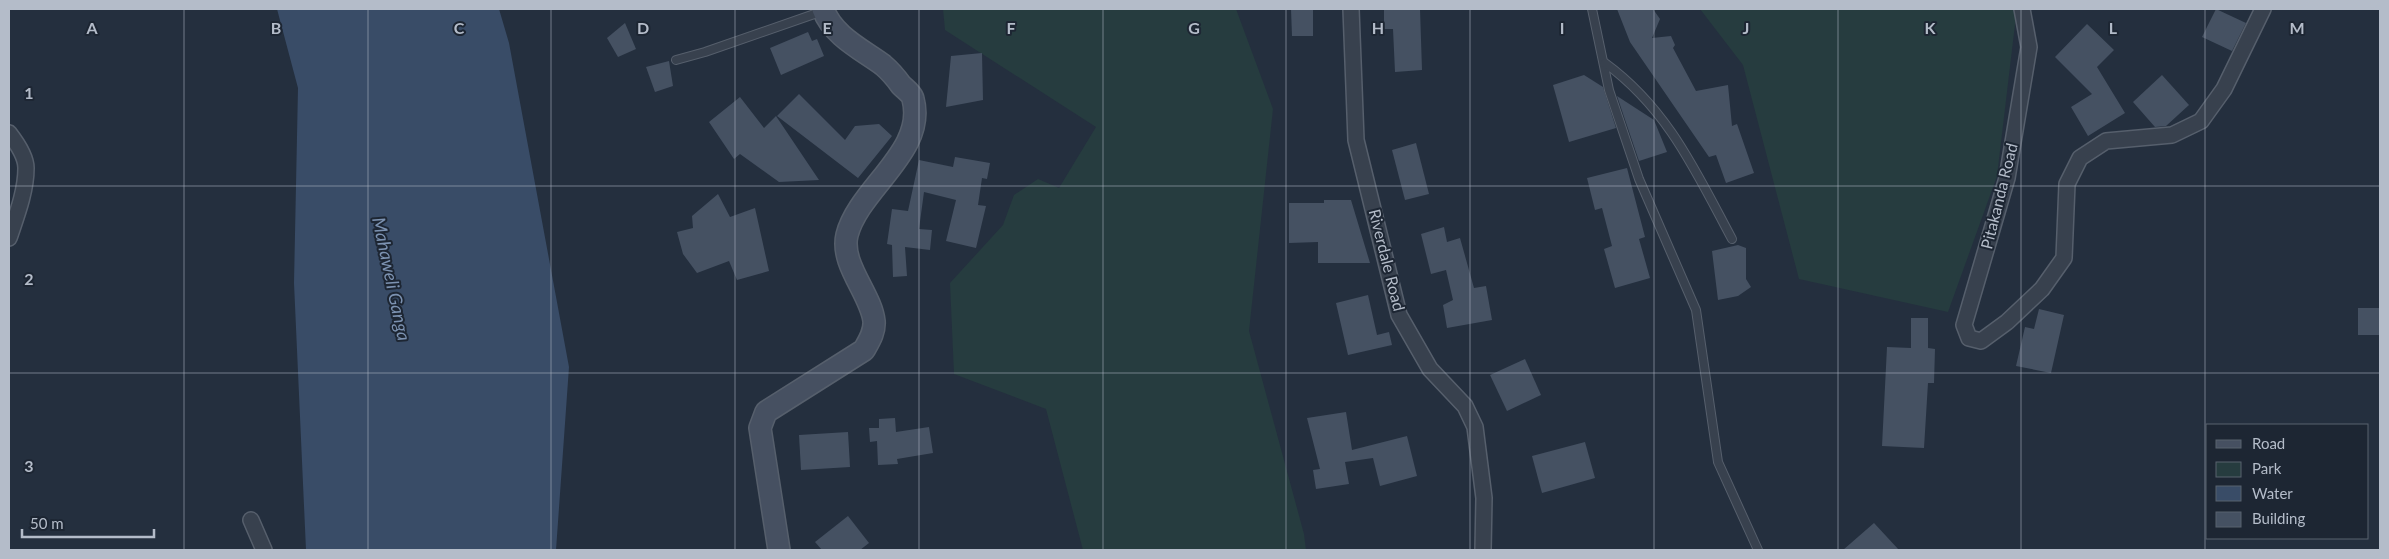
<svg xmlns="http://www.w3.org/2000/svg" width="2389" height="559" viewBox="0 0 2389 559" font-family="Lato,sans-serif">
	<style>
		.green { fill: #263c3f }
		.water { fill: #394c67 }
		.building { fill: #455162 }
		.lines { fill: none; stroke-linecap: round; stroke-linejoin: round }
		.lane-casing { stroke: #565f6c; stroke-width: 10 }
		.street-casing { stroke: #565f6c; stroke-width: 18 }
		.secondary-casing { stroke: #565f6c; stroke-width: 24 }
		.lane { stroke: #38414e; stroke-width: 8 }
		.street { stroke: #38414e; stroke-width: 15 }
		.secondary { stroke: #465061; stroke-width: 21 }
		.grid { fill: none; stroke: #b4bcc9; stroke-width: 1; stroke-opacity: 0.55 }
		.labels { text-anchor: middle; stroke-width: 4; stroke-linejoin: round; paint-order: stroke }
		.street-label { font-size: 16px; fill: #b4bcc9; stroke: #1d2633 }
		.water-label { font-size: 18px; font-style: italic; fill: #7c92b1; stroke: #1d2633 }
		.grid-label { font-size: 16px; text-anchor: middle; font-weight: bold; fill: #b4bcc9; stroke: #1d2633; stroke-width: 4; stroke-linejoin: round; paint-order: stroke }
	</style>
	<rect width="100%" height="100%" fill="#242f3e"/>
	<!-- green -->
	<g class="green">
		<path d="M943,9H1236L1273,109L1249,331L1304,534L1306,550H1083L1046,409L954,374L950,283L1003,225L1014,195L1038,179L1059,188L1096,127L945,30Z"/>
		<path d="M1700,9H2013L2016,16L1997,176L1948,312L1799,279L1743,65Z"/>
	</g>
	<!-- water -->
	<path class="water" d="M277,9H499L509,43L569,367L556,550H306L294,283L298,88Z"/>
	<!-- building -->
	<g class="building">
		<path d="M1291,9H1313V36H1292Z"/>
		<path d="M1384,9H1420L1422,70L1395,72L1393,29H1384Z"/>
		<path d="M1617,9H1653L1660,19L1652,38L1671,36L1675,45L1673,48L1696,91L1728,85L1732,126L1737,124L1754,173L1726,183L1716,155L1709,157L1630,42Z"/>
		<path d="M2216,9L2246,23L2232,51L2202,37Z"/>
		<path d="M625,23L636,49L618,57L607,38Z"/>
		<path d="M2087,24L2114,50L2097,67L2125,113L2088,136L2071,107L2092,94L2055,57Z"/>
		<path d="M808,32L812,41L817,39L824,56L781,75L770,48Z"/>
		<path d="M982,53L983,100L946,107L951,56Z"/>
		<path d="M669,61L673,86L655,92L646,67Z"/>
		<path d="M1584,75L1603,87L1616,128L1569,142L1553,85Z"/>
		<path d="M2162,75L2189,105L2166,126L2155,127L2133,102Z"/>
		<path d="M799,94L845,140L855,126L879,124L892,136L858,178L777,116Z"/>
		<path d="M1617,96L1654,120L1667,152L1639,161Z"/>
		<path d="M740,97L764,128L776,116L819,180L779,182L740,154L734,159L709,122Z"/>
		<path d="M1416,143L1429,194L1405,200L1392,150Z"/>
		<path d="M955,157L990,163L987,179L982,178L978,205L986,206L976,248L946,241L956,200L924,192L919,229L932,230L930,250L905,247L907,276L893,277L892,245L887,244L892,209L908,211L919,160L953,167Z"/>
		<path d="M1627,168L1645,237L1639,239L1650,278L1615,288L1604,249L1612,246L1602,208L1595,210L1587,178Z"/>
		<path d="M718,194L730,217L755,208L769,271L737,280L729,261L697,273L683,254L677,232L693,228L692,216Z"/>
		<path d="M1324,200H1351L1370,263H1318V242L1289,243V203H1324Z"/>
		<path d="M1444,227L1447,242L1460,238L1474,288L1486,286L1492,320L1447,328L1443,305L1453,300L1446,270L1431,274L1421,234Z"/>
		<path d="M1738,245L1746,248V279L1751,287L1738,296L1718,300L1712,251Z"/>
		<path d="M1368,295L1377,335L1389,332L1392,345L1348,355L1336,303Z"/>
		<rect x="2358" y="308" width="22" height="27"/>
		<path d="M2039,309L2064,315L2051,373L2016,366L2025,327L2034,329Z"/>
		<path d="M1911,318H1928V348L1935,349L1934,383H1928L1924,448L1882,446L1887,347L1911,348Z"/>
		<path d="M1525,359L1541,395L1507,411L1490,375Z"/>
		<path d="M1346,412L1352,450L1407,436L1417,476L1380,486L1373,458L1345,462L1349,484L1316,489L1313,470L1320,469L1307,418Z"/>
		<path d="M895,418L896,432L929,427L933,453L897,459L898,464L878,465L877,441L870,442L869,428H879V419Z"/>
		<path d="M848,432L850,467L801,470L799,435Z"/>
		<path d="M1585,442L1595,478L1542,493L1532,456Z"/>
		<path d="M848,516L869,543L860,550H822L815,542Z"/>
		<path d="M1874,523L1899,550H1843Z"/>
	</g>
	<g class="lines">
		<!-- lane casing -->
		<g class="lane-casing">
			<g id="lane">
				<path d="M1592,9L1609,90L1639,179L1696,310L1718,462L1758,550"/>
				<path d="M676,60L705,52L823,11"/>
				<path d="M1605,63C1668,109 1696,172 1732,239"/>
			</g>
		</g>
		<!-- street casing -->
		<g class="street-casing">
			<g id="street">
				<path d="M1351,9L1356,140L1399,315L1430,369L1465,406L1475,427L1484,498L1483,550"/>
				<path d="M2022,9L2029,47L2007,178L1964,325L1969,338L1981,341L2007,322L2042,289L2064,258L2067,184L2080,158L2106,141L2172,135L2201,121L2224,89L2263,9"/>
				<path d="M9,133C16,142 26,157 26,168C26,192 16,217 9,238"/>
				<path d="M251,520L264,550"/>
			</g>
		</g>
		<!-- secondary casing -->
		<g class="secondary-casing">
			<path id="secondary" d="M779,550L760,428L766,412L864,350C869,341 875,332 874,321C871,294 840,264 847,235C859,188 927,151 913,99C912,94 905,89 901,85C896,78 890,71 883,65C861,49 833,36 823,9"/>
		</g>
		<!-- lane -->
		<use href="#lane" class="lane"/>
		<!-- street -->
		<use href="#street" class="street"/>
		<!-- secondary -->
		<use href="#secondary" class="secondary"/>
	</g>
	<!-- grid -->
	<path class="grid" d="M184,9V550M368,9V550M551,9V550M735,9V550M919,9V550M1103,9V550M1286,9V550M1470,9V550M1654,9V550M1838,9V550M2021,9V550M2205,9V550M9,186H2380M9,373H2380"/>
	<g class="labels">
		<!-- street labels -->
		<g class="street-label">
			<text transform="translate(1999 196) rotate(-76)" y="6">Pitakanda Road</text>
			<text transform="translate(1387 260) rotate(76)" y="6">Riverdale Road</text>
		</g>
		<!-- water labels -->
		<g class="water-label">
			<text transform="translate(391 279) rotate(78)" y="6">Mahaweli Ganga</text>
		</g>
	</g>
	<g class="grid-label">
		<text x="92" y="34">A</text>
		<text x="276" y="34">B</text>
		<text x="459" y="34">C</text>
		<text x="643" y="34">D</text>
		<text x="827" y="34">E</text>
		<text x="1011" y="34">F</text>
		<text x="1194" y="34">G</text>
		<text x="1378" y="34">H</text>
		<text x="1562" y="34">I</text>
		<text x="1746" y="34">J</text>
		<text x="1930" y="34">K</text>
		<text x="2113" y="34">L</text>
		<text x="2297" y="34">M</text>
		<text x="29" y="99">1</text>
		<text x="29" y="285">2</text>
		<text x="29" y="472">3</text>
	</g>
	<!-- border -->
	<rect width="2389" height="559" fill="none" stroke="#b4bcc9" stroke-width="20"/>
	<!-- legend -->
	<rect x="2206" y="424" width="162" height="115" fill="#1d2633" stroke="#59626f"/>
	<rect x="2216" y="440" width="25" height="8" fill="#465061" stroke="#59626f"/>
	<text x="2252" y="449" font-size="15" fill="#b4bcc9">Road</text>
	<rect x="2216" y="462" width="25" height="15" fill="#263c3f" stroke="#59626f"/>
	<text x="2252" y="474" font-size="15" fill="#b4bcc9">Park</text>
	<rect x="2216" y="486" width="25" height="15" fill="#394c67" stroke="#59626f"/>
	<text x="2252" y="499" font-size="15" fill="#b4bcc9">Water</text>
	<rect x="2216" y="512" width="25" height="15" fill="#455162" stroke="#59626f"/>
	<text x="2252" y="524" font-size="15" fill="#b4bcc9">Building</text>
	<!-- scale -->
	<path d="M22 529v8h132v-8" fill="none" stroke="#b4bcc9" stroke-width="2.5"/>
	<text x="30" y="529" font-size="15" fill="#b4bcc9" stroke="#1d2633" stroke-width="4" paint-order="stroke">50 m</text>
</svg>
